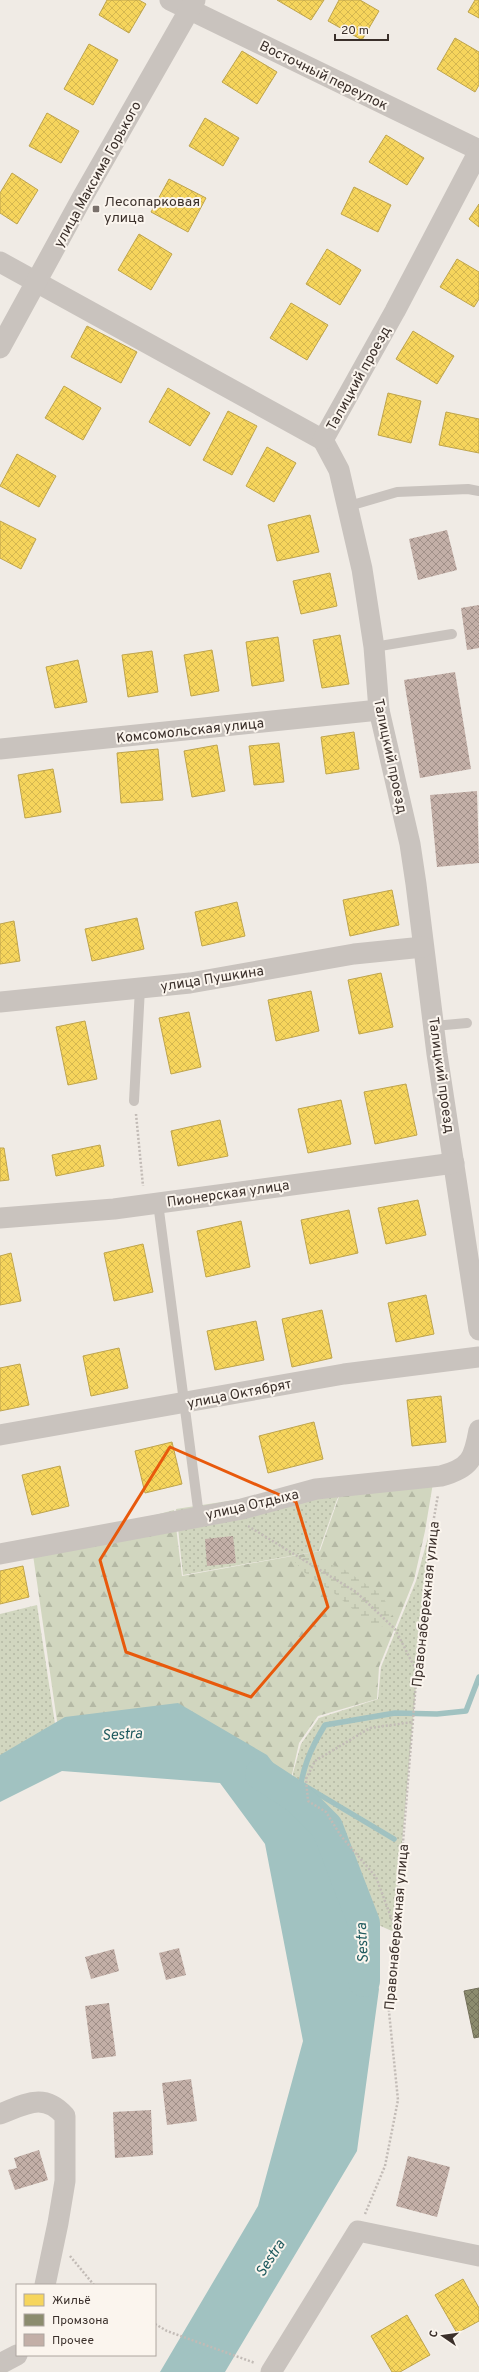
<svg xmlns="http://www.w3.org/2000/svg" width="479" height="2372" viewBox="0 0 479 2372" font-family="Overpass,sans-serif">
	<style>
		.grass { fill: url(#grass-dots) }
		.forest { fill: url(#forest-firs) }
		.wetland { fill: url(#wetland-marsh) }
		.water { fill: #a1c2c1 }
		.homes { fill: url(#homes-cross-hatch); stroke: #bea44d }
		.industry { fill: url(#industry-cross-hatch); stroke: #74705a }
		.lines { fill: none; stroke-linecap: round; stroke-linejoin: round }
		.stream { stroke: #a1c2c1; stroke-width: 5.5 }
		.river { stroke: #a1c2c1; stroke-width: 32 }
		.building { fill: url(#building-cross-hatch) }
		.path { stroke: #c2bbb6; stroke-width: 2.5; stroke-dasharray: 2 2; stroke-linecap: butt }
		.lane { stroke: #c9c3be; stroke-width: 10 }
		.street { stroke: #c9c3be; stroke-width: 21 }
		.marked { fill: none; stroke: #e8590c; stroke-width: 3; stroke-linejoin: round }
		.poi-dot { fill: #7a716c; stroke: #fbf5ee; stroke-width: 1.5 }
		.labels { text-anchor: middle; stroke-width: 4; stroke-linejoin: round; paint-order: stroke }
		.street-label { font-size: 14px; fill: #3b302b; stroke: #fbf5ee }
		.poi-label { font-size: 14px; fill: #3b302b; stroke: #fbf5ee; text-anchor: start }
		.water-label { font-size: 15px; font-style: italic; fill: #1f5a5e; stroke: #fbf5ee }
	</style>
	<defs>
		<pattern id="grass-dots" width="8" height="8" patternUnits="userSpaceOnUse"><rect width="8" height="8" fill="#d1d6bf"/><path d="M2 2h.1M6 6h.1" fill="none" stroke="#b4b8a4" stroke-width="1.8" stroke-linecap="round"/></pattern>
		<pattern id="forest-firs" width="22" height="20" patternUnits="userSpaceOnUse"><rect width="22" height="20" fill="#d1d6bf"/><path d="M5 1l3.5 6h-7zM16 11l3.5 6h-7z" fill="#b4b8a4"/></pattern>
		<pattern id="wetland-marsh" width="20" height="14" patternUnits="userSpaceOnUse"><rect width="20" height="14" fill="#d1d6bf"/><path d="M1 5h8M5 5V1M11 12h8M15 12V8" fill="none" stroke="#b4b8a4"/></pattern>
		<pattern id="homes-cross-hatch" width="8" height="8" patternUnits="userSpaceOnUse"><rect width="8" height="8" fill="#f6d55c"/><path d="M0 0l8 8M0 8l8-8" fill="none" stroke="#d4b750"/></pattern>
		<pattern id="industry-cross-hatch" width="8" height="8" patternUnits="userSpaceOnUse"><rect width="8" height="8" fill="#8c8c6e"/><path d="M0 0l8 8M0 8l8-8" fill="none" stroke="#74735b"/></pattern>
		<pattern id="building-cross-hatch" width="8" height="8" patternUnits="userSpaceOnUse"><rect width="8" height="8" fill="#c3afa7"/><path d="M0 0l8 8M0 8l8-8" fill="none" stroke="#a08f88"/></pattern>
	</defs>
	<rect width="100%" height="100%" fill="#f0ebe5"/>
	<!-- grass -->
	<g class="grass">
		<path d="M341,1488L319,1551L183,1575L176,1509L241,1499Z"/>
		<path d="M430,1530L394,1932L365,1919L329,1825L294,1794L293,1773L301,1744L319,1718L378,1699L381,1667L416,1581Z"/>
		<path d="M37,1605L57,1737L0,1764V1614Z"/>
	</g>
	<!-- forest -->
	<path class="forest" d="M433,1483L425,1531L414,1580L379,1667L377,1699L318,1716L299,1743L291,1779L189,1710L59,1735L32,1548L174,1510L182,1576L320,1551L342,1488Z"/>
	<!-- wetland -->
	<path class="wetland" d="M314,1556L345,1570L379,1593L394,1613L378,1631L334,1593L304,1572L294,1561Z"/>
	<!-- water -->
	<path class="water" d="M178,1703L267,1755L338,1848L379,1989L357,2151L225,2372H160L258,2206L303,2041L265,1844L220,1783L62,1771L0,1802V1755L65,1717Z"/>
	<!-- homes -->
	<g class="homes">
		<path d="M107,0H139L146,4L129,33L99,15Z"/>
		<path d="M277,0H324L311,20Z"/>
		<path d="M339,0H360L379,11L362,40L328,21Z"/>
		<path d="M475,0H479V18L468,12Z"/>
		<path d="M455,38L479,52V85L475,92L437,69Z"/>
		<path d="M89,44L118,60L93,105L64,89Z"/>
		<path d="M242,51L277,72L257,104L222,82Z"/>
		<path d="M47,113L79,131L61,163L29,146Z"/>
		<path d="M205,118L239,138L223,166L189,146Z"/>
		<path d="M386,135L424,158L407,185L369,162Z"/>
		<path d="M12,173L38,190L17,224L0,213V193Z"/>
		<path d="M169,179L206,198L188,232L151,212Z"/>
		<path d="M354,187L391,205L378,232L341,214Z"/>
		<path d="M479,204V227L469,219Z"/>
		<path d="M139,234L172,254L151,290L118,270Z"/>
		<path d="M327,249L361,270L340,305L306,284Z"/>
		<path d="M457,259L479,272V299L474,307L440,287Z"/>
		<path d="M291,303L328,325L307,360L270,338Z"/>
		<path d="M87,326L137,352L121,383L71,357Z"/>
		<path d="M413,331L454,356L437,384L396,359Z"/>
		<path d="M64,386L101,408L83,440L45,418Z"/>
		<path d="M168,388L210,413L190,446L149,422Z"/>
		<path d="M388,393L421,401L411,443L378,435Z"/>
		<path d="M228,411L257,426L232,475L203,460Z"/>
		<path d="M446,412L479,419V453L439,445Z"/>
		<path d="M267,447L296,463L274,502L246,486Z"/>
		<path d="M17,454L56,476L39,507L0,486Z"/>
		<path d="M310,515L319,552L277,561L268,525Z"/>
		<path d="M0,521L36,539L21,569L0,558Z"/>
		<path d="M330,573L337,606L301,614L293,581Z"/>
		<path d="M340,635L349,684L322,688L313,640Z"/>
		<path d="M278,637L284,681L252,686L246,642Z"/>
		<path d="M212,650L219,691L191,696L184,655Z"/>
		<path d="M152,651L158,692L128,697L122,655Z"/>
		<path d="M78,660L87,702L55,708L46,667Z"/>
		<path d="M354,732L359,769L326,774L321,737Z"/>
		<path d="M279,743L284,782L254,785L249,746Z"/>
		<path d="M217,745L225,791L192,797L184,751Z"/>
		<path d="M158,749L163,800L121,803L117,753Z"/>
		<path d="M53,769L61,812L25,818L18,775Z"/>
		<path d="M392,890L399,925L350,936L343,900Z"/>
		<path d="M237,902L245,936L202,946L195,912Z"/>
		<path d="M137,918L144,949L92,961L85,929Z"/>
		<path d="M14,921L20,961L0,964V924Z"/>
		<path d="M381,973L393,1027L359,1034L348,980Z"/>
		<path d="M311,991L319,1031L276,1041L268,1000Z"/>
		<path d="M189,1012L201,1067L171,1074L159,1018Z"/>
		<path d="M85,1021L97,1079L68,1085L56,1027Z"/>
		<path d="M406,1084L417,1135L375,1144L364,1092Z"/>
		<path d="M341,1100L351,1144L308,1153L298,1109Z"/>
		<path d="M220,1120L228,1156L178,1166L171,1131Z"/>
		<path d="M100,1145L104,1166L56,1176L52,1155Z"/>
		<path d="M0,1148H4L9,1180L0,1181Z"/>
		<path d="M418,1200L426,1235L386,1244L378,1208Z"/>
		<path d="M349,1210L358,1253L310,1264L301,1220Z"/>
		<path d="M241,1221L250,1267L206,1277L197,1231Z"/>
		<path d="M143,1244L153,1292L114,1301L104,1253Z"/>
		<path d="M11,1253L21,1301L0,1305V1256Z"/>
		<path d="M426,1295L434,1334L396,1342L388,1303Z"/>
		<path d="M322,1310L332,1358L292,1367L282,1319Z"/>
		<path d="M256,1321L264,1360L215,1370L207,1331Z"/>
		<path d="M119,1348L128,1388L91,1396L83,1356Z"/>
		<path d="M20,1364L29,1405L0,1411V1368Z"/>
		<path d="M441,1396L446,1442L412,1446L407,1400Z"/>
		<path d="M314,1422L323,1459L268,1473L259,1436Z"/>
		<path d="M172,1442L182,1484L145,1493L135,1451Z"/>
		<path d="M60,1466L69,1506L32,1515L22,1475Z"/>
		<path d="M23,1566L29,1597L0,1604V1571Z"/>
		<path d="M463,2279L479,2308V2321L457,2333L435,2295Z"/>
		<path d="M407,2315L430,2355L400,2372H392L371,2336Z"/>
	</g>
	<!-- industry -->
	<path class="industry" d="M479,1988V2037L474,2038L464,1991Z"/>
	<g class="lines">
		<!-- stream -->
		<g class="stream">
			<path d="M300,1783L394,1839"/>
			<path d="M298,1798C303,1768 309,1751 325,1725L395,1713L437,1714L466,1711L479,1677"/>
		</g>
		<!-- river -->
		<path class="river" d="M261,1774L298,1798L327,1827L364,1923V1981"/>
	</g>
	<!-- building -->
	<g class="building">
		<path d="M447,530L457,570L418,580L409,539Z"/>
		<path d="M479,605V648L467,650L461,608Z"/>
		<path d="M455,672L471,769L420,778L404,680Z"/>
		<path d="M477,791L479,863L437,867L430,795Z"/>
		<path d="M233,1536L236,1563L207,1566L205,1539Z"/>
		<path d="M179,1948L186,1975L166,1980L159,1953Z"/>
		<path d="M114,1949L119,1971L91,1979L85,1957Z"/>
		<path d="M109,2003L116,2056L92,2059L85,2006Z"/>
		<path d="M191,2079L197,2121L167,2125L162,2083Z"/>
		<path d="M151,2110L153,2155L115,2158L113,2112Z"/>
		<path d="M39,2150L48,2180L15,2190L8,2170L17,2168L14,2158Z"/>
		<path d="M408,2156L450,2167L437,2217L396,2206Z"/>
	</g>
	<g class="lines">
		<!-- path -->
		<g class="path">
			<path d="M136,1114L143,1186"/>
			<path d="M248,1526L356,1592L395,1629L416,1670"/>
			<path d="M395,1928L376,1877L341,1836L326,1812L308,1801L306,1779L315,1761L370,1728L413,1722"/>
			<path d="M365,2214L385,2166L398,2100L388,2002L398,1904L417,1670L432,1529L438,1495"/>
			<path d="M70,2256L94,2285"/>
			<path d="M155,2324L167,2331L255,2363"/>
		</g>
		<!-- lane -->
		<g class="lane">
			<path d="M349,506L397,492L468,489L479,491"/>
			<path d="M374,647L452,634"/>
			<path d="M434,1026L467,1023"/>
			<path d="M134,1101L140,988"/>
			<path d="M158,1203L199,1516"/>
		</g>
		<!-- street -->
		<g class="street">
			<path d="M170,0L479,150"/>
			<path d="M0,262L323,440"/>
			<path d="M0,348L82,198L195,0"/>
			<path d="M323,440L339,470L362,569L374,647L379,710L410,844L416,884L437,1054L479,1330"/>
			<path d="M323,440L395,311L479,151"/>
			<path d="M0,749L379,710"/>
			<path d="M0,1002L190,983L354,954L423,947"/>
			<path d="M0,1218L114,1209L454,1163"/>
			<path d="M0,1435L344,1374L479,1357"/>
			<path d="M0,1554L242,1509L316,1489L441,1476C471,1468 474,1458 479,1430"/>
			<path d="M0,2114C26,2104 44,2092 65,2116V2181L58,2223L45,2285"/>
			<path d="M0,2364L17,2355"/>
			<path d="M271,2372L358,2231L479,2256"/>
		</g>
	</g>
	<!-- marked area -->
	<path class="marked" d="M170,1447L296,1502L328,1607L251,1697L126,1652L100,1560Z"/>
	<!-- markers -->
	<rect class="poi-dot" x="92" y="205" width="8" height="8" rx="2"/>
	<g class="labels">
		<!-- street labels -->
		<g class="street-label">
			<text transform="translate(324 75) rotate(26)" y="5">Восточный переулок</text>
			<text transform="translate(97 174) rotate(-61)" y="5">улица Максима Горького</text>
			<text transform="translate(358 378) rotate(-61)" y="5">Талицкий проезд</text>
			<text transform="translate(190 730) rotate(-6)" y="5">Комсомольская улица</text>
			<text transform="translate(391 756) rotate(78)" y="5">Талицкий проезд</text>
			<text transform="translate(212 978) rotate(-9)" y="5">улица Пушкина</text>
			<text transform="translate(442 1075) rotate(82)" y="5">Талицкий проезд</text>
			<text transform="translate(228 1193) rotate(-8)" y="5">Пионерская улица</text>
			<text transform="translate(239 1393) rotate(-11)" y="5">улица Октябрят</text>
			<text transform="translate(252 1504) rotate(-13)" y="5">улица Отдыха</text>
			<text transform="translate(425 1604) rotate(-84)" y="5">Правонабережная улица</text>
			<text transform="translate(396 1927) rotate(-85)" y="5">Правонабережная улица</text>
		</g>
		<!-- poi labels -->
		<g class="poi-label">
			<text x="104" y="206">Лесопарковая<tspan x="104" dy="16">улица</tspan></text>
		</g>
		<!-- water labels -->
		<g class="water-label">
			<text transform="translate(122 1734) rotate(-3)" y="5">Sestra</text>
			<text transform="translate(362 1943) rotate(-93)" y="5">Sestra</text>
			<text transform="translate(270 2258) rotate(-57)" y="5">Sestra</text>
		</g>
	</g>
	<!-- legend -->
	<rect x="16" y="2284" width="140" height="72" fill="#fbf5ee" stroke="#aea6a0"/>
	<rect x="24" y="2294" width="20" height="12" fill="#f6d55c" stroke="#aea6a0"/>
	<text x="52" y="2304" font-size="12" fill="#3b302b">Жильё</text>
	<rect x="24" y="2314" width="20" height="12" fill="#8c8c6e" stroke="#aea6a0"/>
	<text x="52" y="2324" font-size="12" fill="#3b302b">Промзона</text>
	<rect x="24" y="2334" width="20" height="12" fill="#c3afa7" stroke="#aea6a0"/>
	<text x="52" y="2344" font-size="12" fill="#3b302b">Прочее</text>
	<!-- north arrow -->
	<g transform="translate(443 2336) rotate(283)" stroke="#fbf5ee" stroke-width="3" paint-order="stroke">
	<path d="M0-3L7 15L0 10L-7 15Z" fill="#3b302b"/>
	<text y="-6" font-size="11" font-weight="bold" text-anchor="middle" fill="#3b302b">С</text>
	</g>
	<!-- scale -->
	<path d="M335 34v6h53v-6" fill="none" stroke="#3b302b" stroke-width="2"/>
	<text x="341" y="34" font-size="12" fill="#3b302b" stroke="#fbf5ee" stroke-width="3" paint-order="stroke">20 m</text>
</svg>
